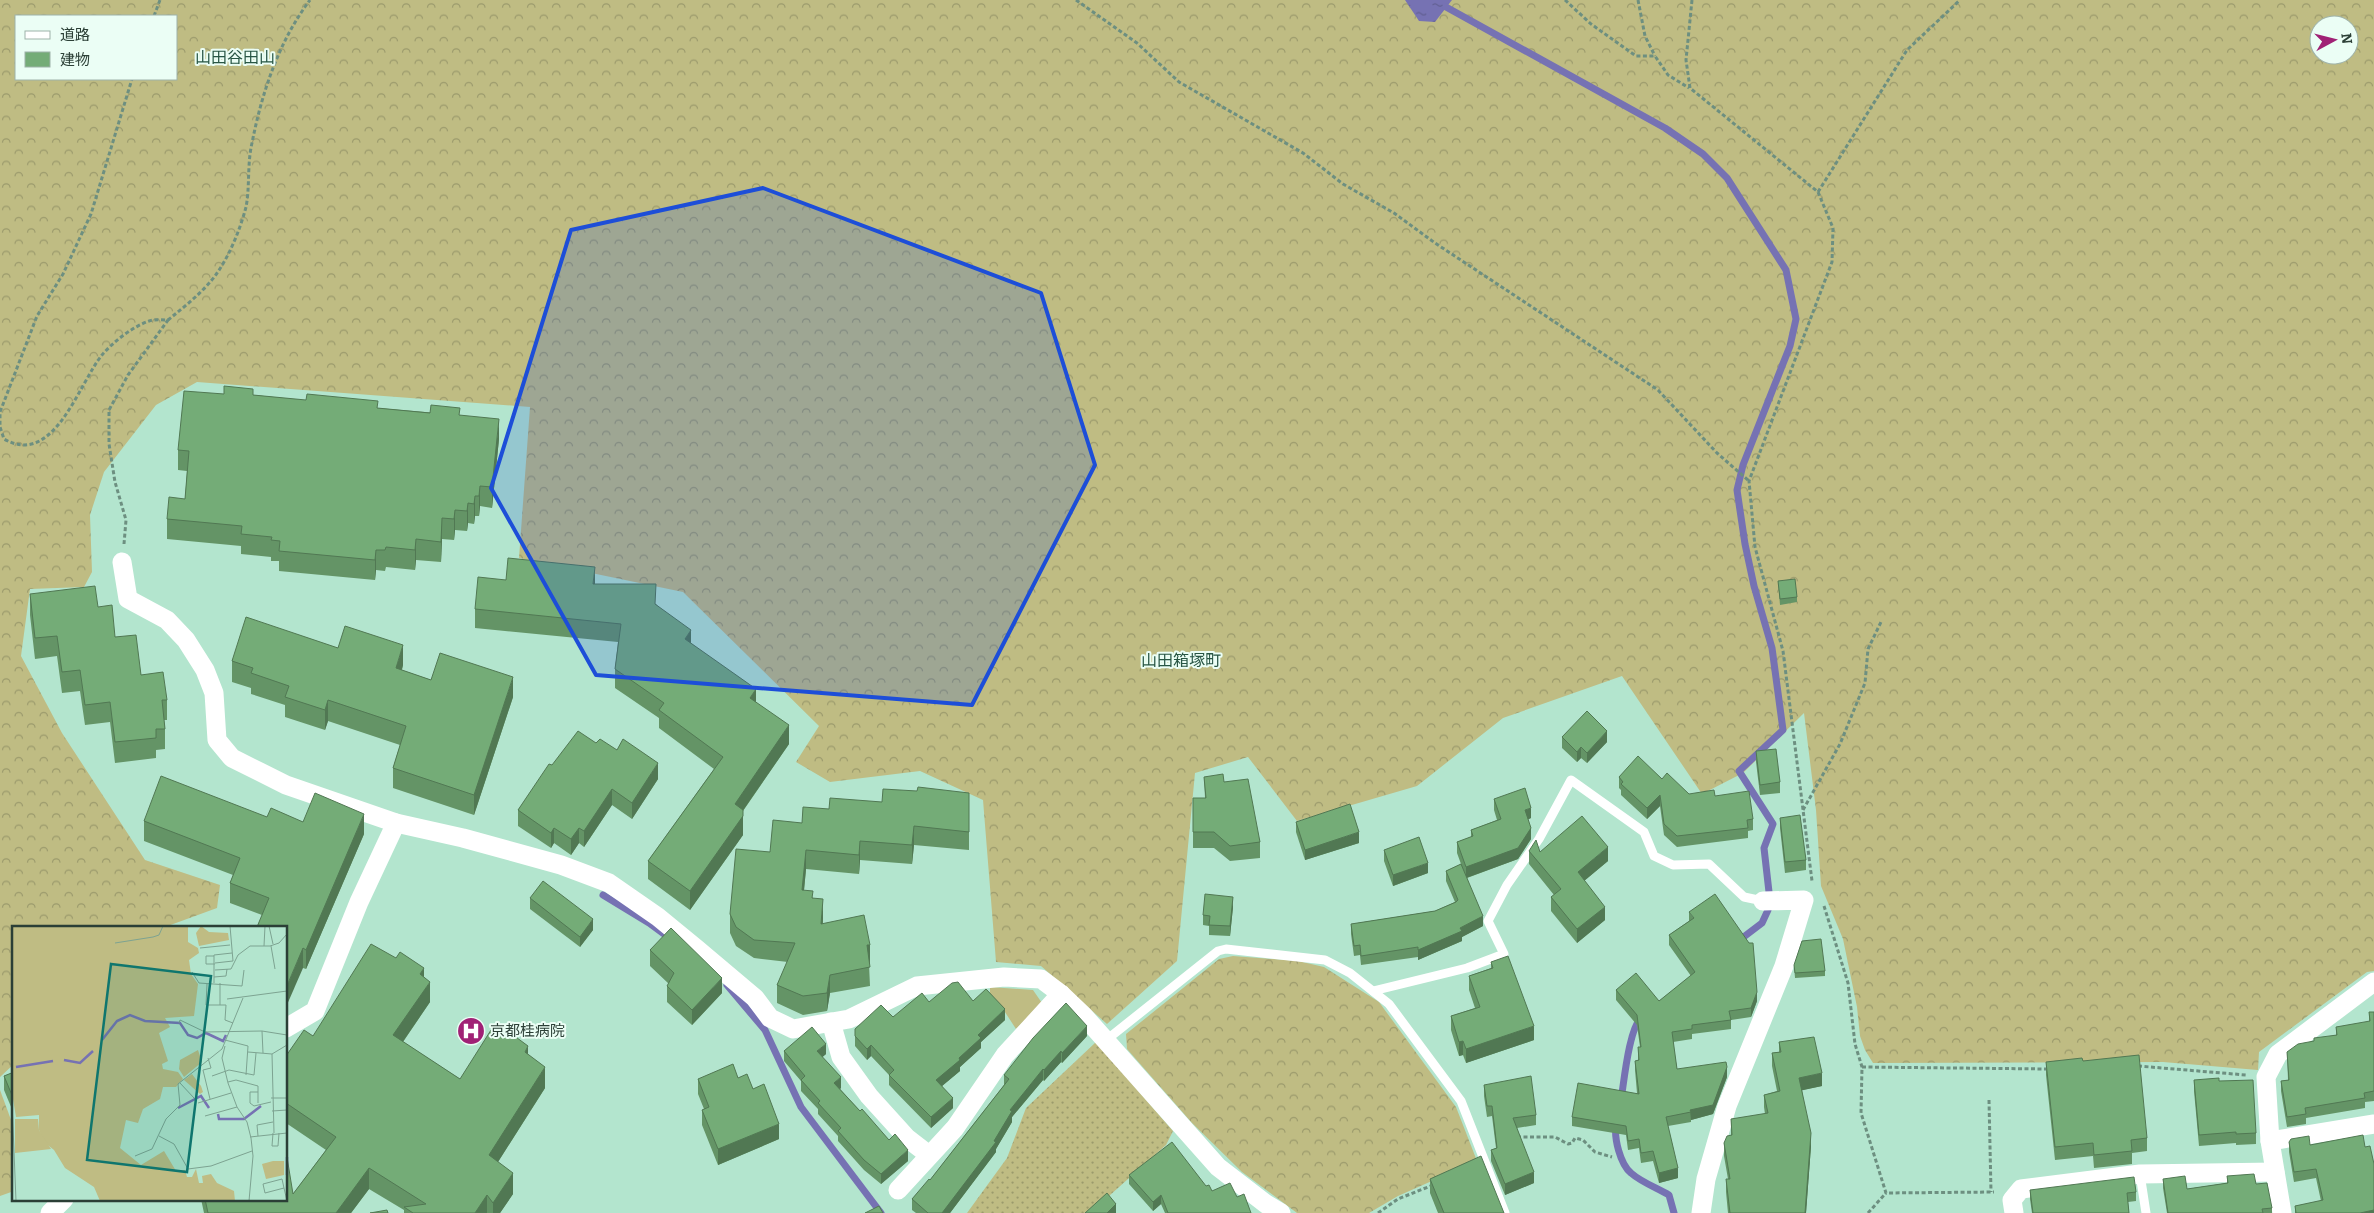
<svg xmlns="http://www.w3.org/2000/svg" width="2374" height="1213" viewBox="0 0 2374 1213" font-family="Bitter,'Noto Sans JP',serif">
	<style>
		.grass { fill: url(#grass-dots) }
		.forest { fill: url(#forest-crowns); fill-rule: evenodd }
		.park { fill: #bfbc83 }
		.water { fill: url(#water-ripples) }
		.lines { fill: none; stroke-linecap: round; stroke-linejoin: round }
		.stream { stroke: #7672b3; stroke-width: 7 }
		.path { stroke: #6d8f80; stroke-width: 3; stroke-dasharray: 4 2.5; stroke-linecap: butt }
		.lane { stroke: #fff; stroke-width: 9 }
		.street { stroke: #fff; stroke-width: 19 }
		.wall { fill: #649466 }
		.shaded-wall { fill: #517853 }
		.building { fill: #74ac77; stroke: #517853 }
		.marked { fill: #1d4ed8; fill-opacity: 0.2; stroke: #1d4ed8; stroke-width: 4; stroke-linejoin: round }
		.labels { text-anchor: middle; stroke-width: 4; stroke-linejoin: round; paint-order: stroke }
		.poi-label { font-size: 15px; fill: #2b3f36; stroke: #ebfef5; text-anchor: start }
		.neighbourhood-label { font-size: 16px; fill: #285644; stroke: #ebfef5 }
		.inset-river { fill: none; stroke: #7672b3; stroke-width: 2.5 }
		.inset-road { fill: none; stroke: #7da391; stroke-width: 1 }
		.view { fill: #0f766e; fill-opacity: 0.15; stroke: #0f766e; stroke-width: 2.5 }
		.inset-edge { fill: none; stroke: #2b3f36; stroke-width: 2.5 }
	</style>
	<defs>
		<pattern id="grass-dots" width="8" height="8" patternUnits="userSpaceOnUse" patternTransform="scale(1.25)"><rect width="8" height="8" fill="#bfbc83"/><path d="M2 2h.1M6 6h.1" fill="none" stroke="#9b9a6c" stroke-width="1.8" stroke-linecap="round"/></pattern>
		<pattern id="forest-crowns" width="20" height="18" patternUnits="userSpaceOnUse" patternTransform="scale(1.25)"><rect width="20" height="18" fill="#bfbc83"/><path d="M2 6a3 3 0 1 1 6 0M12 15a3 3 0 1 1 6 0" fill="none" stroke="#9b9a6c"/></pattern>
		<pattern id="water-ripples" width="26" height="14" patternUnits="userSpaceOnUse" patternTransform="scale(1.25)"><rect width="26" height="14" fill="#7672b3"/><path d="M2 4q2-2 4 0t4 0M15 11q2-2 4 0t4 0" fill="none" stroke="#615f92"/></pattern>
	</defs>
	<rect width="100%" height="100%" fill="#b3e5ce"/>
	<!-- grass -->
	<path class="grass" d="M1096,1042L1173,1131L1166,1145L1090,1213H967L1007,1158L1026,1108Z"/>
	<!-- forest -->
	<g class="forest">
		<path d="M0,0H2374V971L2367,972L2259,1052L2258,1070L2163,1062L1873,1063L1865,1050L1860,1036L1857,1007L1843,939L1821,886L1816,810L1804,713L1743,773L1702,794L1622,676L1503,718L1417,786L1297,821L1248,757L1195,773L1177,961L1107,1024L1041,966L996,962L983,800L920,771L830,782L796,762L819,726L683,592L519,558L530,407L197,382L156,405L104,472L90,515L92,572L84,587L30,589L21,656L62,733L145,860L220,885L217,908L165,927H14V1064L0,1077ZM16,16H176V79H16ZM2319,25H2349V55H2319Z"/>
		<path d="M1233,956L1298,961L1324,967L1379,1002L1456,1107L1477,1161L1398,1196L1369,1213H1297L1242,1172L1192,1123L1127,1049L1126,1034L1219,959Z"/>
		<path d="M0,1090L14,1128V1191L0,1196Z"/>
	</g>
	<!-- park -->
	<path class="park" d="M990,987L1033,990L1042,1003L1016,1029L1003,1009L990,996Z"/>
	<!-- water -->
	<path class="water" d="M1405,0H1452L1435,22L1419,21Z"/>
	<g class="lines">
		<!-- stream -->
		<g class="stream">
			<path d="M1446,7L1665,128L1703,154L1727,178L1786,270L1796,319L1790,346L1743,465L1737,490L1745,544L1754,586L1772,648L1783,730L1739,771L1773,824L1764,848L1769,892L1768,910L1762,923L1737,942"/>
			<path d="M603,895L649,923L672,940"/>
			<path d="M727,985L765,1030L801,1107L881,1213"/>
			<path d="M1621,1100C1624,1082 1629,1027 1642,1017"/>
			<path d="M1616,1125C1614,1138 1620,1164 1631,1173C1641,1182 1657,1188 1669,1195L1674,1213"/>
		</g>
		<!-- path -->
		<g class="path">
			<path d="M1076,0L1137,43L1179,82L1303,153L1343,184L1394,213L1435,243L1658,390L1717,453L1749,481"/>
			<path d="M1565,0L1591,24L1636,56H1655L1668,75L1689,88"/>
			<path d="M1638,0L1645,36L1655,56"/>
			<path d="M1692,0L1686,60L1690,88L1818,192L1833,228L1832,262L1749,481L1755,547L1783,651L1812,881"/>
			<path d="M154,16L160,0"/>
			<path d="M1818,192L1907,50L1960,0"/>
			<path d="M168,320C184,307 202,293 215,276C229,257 240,230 246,207C250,187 247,164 252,143C262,92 279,41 310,0"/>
			<path d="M124,544L126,520L115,482L109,444V410L128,375L168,320C162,320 154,319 149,321C132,327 113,342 102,355C79,383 54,468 4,439L0,427V412L37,316L63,274L91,214L132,79"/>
			<path d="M1803,810L1840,744L1865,683L1868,649L1881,622"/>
			<path d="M1824,906L1848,983L1855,1044L1862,1067L1861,1113L1886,1193L1994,1192"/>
			<path d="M2138,1066L2246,1075"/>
			<path d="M1862,1067L2049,1069"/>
			<path d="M1989,1100L1991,1192"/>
			<path d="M1517,1137H1555L1568,1144L1572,1143L1575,1138L1583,1140L1595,1152L1612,1157"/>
			<path d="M1378,1213L1398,1199L1433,1185"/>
			<path d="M1868,1213L1886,1193"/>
		</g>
		<!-- lane -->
		<g class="lane">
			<path d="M1373,991L1467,968L1504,954L1488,921L1507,885L1539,839L1571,780L1644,832L1654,856L1673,865L1709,864L1744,897L1763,901"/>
			<path d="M1105,1041L1218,951L1226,949L1325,960L1350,973L1389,1004L1461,1101L1505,1213"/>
			<path d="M2140,1174L2146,1213"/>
		</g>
		<!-- street -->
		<g class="street">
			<path d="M122,562L128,599L167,620L186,640L205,670L214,693L217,740L232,758L286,785L396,823L463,838L561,865L609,883L658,917L697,949L755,998L770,1018L793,1029L849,1019L917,986L1004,977L1041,979L1061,994L1083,1015L1218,1167L1266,1204L1281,1213"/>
			<path d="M831,1022L841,1057L869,1096L907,1138L929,1155"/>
			<path d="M286,1028L315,1011L359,902L396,823"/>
			<path d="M2270,1141L2374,1124"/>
			<path d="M898,1190L955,1128L1005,1055L1061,994"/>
			<path d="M50,1213L64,1199"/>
			<path d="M1701,1213L1706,1179L1727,1106L1784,966L1804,900L1763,901"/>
			<path d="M2014,1213L2012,1200L2021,1189L2140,1174L2275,1172"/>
			<path d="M2282,1213L2270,1141L2266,1077L2278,1054L2374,982"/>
		</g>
	</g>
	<!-- wall -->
	<g class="wall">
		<path d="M224,394L253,395L378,408L460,415L499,439L492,508L480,506L479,516H475L474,524L468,523L467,531L455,530L454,540L442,539L441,562L416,560L415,570L386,567L385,571L376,570L375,580L279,571V561H271V557L241,554V546L167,539V519L185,499L187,471L178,470V450Z"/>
		<path d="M506,580L595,584L656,604L691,643L756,702L789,744L743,811V835L690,910L648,879V861L714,769L659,728V718L615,688V669L618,642L475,628V609Z"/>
		<path d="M1778,581L1797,597V602L1780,605Z"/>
		<path d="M30,594L98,607L115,637L141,675L167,700V720H164L165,729V749L156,750V758L115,763L110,722L85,725L80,691L62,693L57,656L35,659L30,615Z"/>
		<path d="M338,648L403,665L402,670L431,680L513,697L474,815L393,788V768L400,745L328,721L325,730L285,717V705L251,694V688L232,682V661Z"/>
		<path d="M1562,737L1607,742L1587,763L1581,758L1577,762L1562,748Z"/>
		<path d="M596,743L658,779L632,819L612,805L584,847L579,843L571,855L554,843L551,848L518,826V810L552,765Z"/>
		<path d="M1756,751L1780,782V793L1760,795L1756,762Z"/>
		<path d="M1204,777L1224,782L1260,842V858L1230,861L1214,848H1193V798H1205Z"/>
		<path d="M1619,777L1662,779L1689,794L1715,796L1753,819V830L1748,831V838L1677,847L1664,835L1660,806L1647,819L1621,795V790L1619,788Z"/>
		<path d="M917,791L969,793V850L914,845L912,864L860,860L859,874L806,869L804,891L813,898L823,918V923L870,964H869L870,986L830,993L827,1011L803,1015L777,1003V985L788,962L754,958L736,946L730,933V914L770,852L802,823L829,809L882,802Z"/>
		<path d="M1494,799L1531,818L1528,819L1531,839L1518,859L1467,878L1483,926L1462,937V941L1418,960V957L1361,965L1360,955L1354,956L1351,934V924L1435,911L1455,902L1446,881V871L1461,864L1457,853V842L1471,837V830L1497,820L1494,810Z"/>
		<path d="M267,817L303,822L364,834L306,969L303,968L262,915L230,903V883L233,875L144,841V821Z"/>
		<path d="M1780,818L1806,860V870L1785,873L1780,828Z"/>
		<path d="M1296,822L1359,843L1305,860L1296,832Z"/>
		<path d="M1384,850L1428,873L1393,886L1384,861Z"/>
		<path d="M1529,851L1608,861L1584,881L1605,920L1577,943L1551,911V897L1554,895L1529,864Z"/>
		<path d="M530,898L593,930L580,947L530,909Z"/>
		<path d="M1233,907L1230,936L1209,935V926L1203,925V915Z"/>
		<path d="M1689,912L1757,1001L1751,1017L1731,1020V1029L1692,1034V1039L1673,1042L1677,1069L1727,1077L1713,1114L1691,1120V1122L1668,1126L1678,1178L1659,1183L1653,1161L1641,1163L1639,1148L1628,1150L1626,1135L1572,1126V1117L1637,1093L1635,1070V1061L1638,1060V1047H1640L1637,1025L1616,1000V990L1659,1001L1691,976L1669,945V935L1689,921Z"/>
		<path d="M650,950L722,993L692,1025L667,1002V986L669,984L650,966Z"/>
		<path d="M1491,962L1534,1040L1466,1063L1463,1055L1459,1056L1451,1030V1016L1475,1008L1469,990V976L1491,968Z"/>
		<path d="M1794,965L1825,971V976L1795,978Z"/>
		<path d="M424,977L430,1002L403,1042L460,1079L528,1055L545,1088L498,1162L513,1194L500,1213H404V1210L369,1189L351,1213H204L201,1199H286L293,1194L326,1150L286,1123V1056L313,1036Z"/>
		<path d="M973,1001L1005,1020L981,1042V1048L960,1067V1071L942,1086L953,1108L931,1128L889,1085V1075L871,1056L867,1060L855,1046V1029L893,1017L929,1002Z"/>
		<path d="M2369,1012H2374V1101L2365,1102V1108L2306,1118V1124L2287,1127L2281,1091V1081L2288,1080L2287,1052L2314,1041L2336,1035V1027L2369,1022Z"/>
		<path d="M1087,1036L1062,1063L1061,1062L1044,1081L1043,1080L1012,1117V1122L996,1149V1152L950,1213H916L912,1210V1199L930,1180L1004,1085V1075Z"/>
		<path d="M1779,1042L1822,1086L1802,1090L1811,1146L1806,1213H1728L1726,1192V1179H1728L1724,1156V1143L1731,1135V1119L1765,1114L1764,1107V1095L1777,1091L1772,1066V1053L1779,1052Z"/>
		<path d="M784,1051L826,1054L822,1057L841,1088L840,1089L860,1111L889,1140L908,1161L881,1184L864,1170L838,1141V1136L818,1114V1109L801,1091V1081L784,1061Z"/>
		<path d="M2083,1061L2147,1138V1151L2132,1153V1164L2094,1168L2093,1156L2055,1160L2046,1075V1062Z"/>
		<path d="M14,1072V1114L4,1090V1076Z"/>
		<path d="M738,1078L753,1089L779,1139L718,1165L702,1125V1110L704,1109L698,1094V1079Z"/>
		<path d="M2194,1080L2219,1081L2256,1133V1144L2236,1145V1143L2199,1146L2194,1091Z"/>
		<path d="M1484,1085L1536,1115V1125L1517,1128L1534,1183L1505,1195L1491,1161V1150L1496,1148L1492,1116L1487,1117L1484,1096Z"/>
		<path d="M2289,1142L2310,1145L2365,1147L2374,1213H2295V1206L2321,1201L2316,1178L2294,1182L2289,1152Z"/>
		<path d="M1129,1175L1206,1186L1212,1191L1237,1197L1251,1213H1165L1161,1204L1153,1211L1129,1184Z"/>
		<path d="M2227,1176L2256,1184L2272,1208V1213H2167L2163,1188V1179L2187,1189L2227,1183Z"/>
		<path d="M1430,1179L1504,1213H1438L1430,1193Z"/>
		<path d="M2030,1190L2136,1192V1201L2128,1202L2129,1213H2032L2030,1199Z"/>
	</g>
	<!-- shaded-wall -->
	<g class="shaded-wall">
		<path d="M499,419V439L492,508V487Z"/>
		<path d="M480,486V506L479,516V496Z"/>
		<path d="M475,496V516L474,524V504Z"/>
		<path d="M468,503V523L467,531V511Z"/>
		<path d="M455,510V530L454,540V519Z"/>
		<path d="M442,518V539L441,562V542Z"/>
		<path d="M416,539V560L415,570V550Z"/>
		<path d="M376,550V570L375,580V560Z"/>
		<path d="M595,567V585L593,584Z"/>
		<path d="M691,630V649L685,639Z"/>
		<path d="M403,645V665L396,689V668Z"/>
		<path d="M513,677V697L474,815V795Z"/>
		<path d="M756,689V708L750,698Z"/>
		<path d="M328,700V721L325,730V710Z"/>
		<path d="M789,725V744L735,822V804Z"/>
		<path d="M1607,731V742L1587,763V753Z"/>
		<path d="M1581,747V758L1577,762V752Z"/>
		<path d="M658,763V779L632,819V803Z"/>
		<path d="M612,789V805L584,847V831Z"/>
		<path d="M1660,795V806L1647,819V808Z"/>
		<path d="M1531,808V818L1525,821V810Z"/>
		<path d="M364,814V834L306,969V950Z"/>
		<path d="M743,816V835L690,910V891Z"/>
		<path d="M914,826V845L912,864V845Z"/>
		<path d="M554,828V843L551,848V833Z"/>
		<path d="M579,828V843L571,855V839Z"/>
		<path d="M1531,828V839L1518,859L1466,878V867Z"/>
		<path d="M1359,832V843L1305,860V850Z"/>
		<path d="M860,841V860L859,874V855Z"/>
		<path d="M1608,847V861L1578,886V872Z"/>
		<path d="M806,850V869L802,909V890Z"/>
		<path d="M1428,863V873L1393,886V875Z"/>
		<path d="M1233,897V907L1230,936V926Z"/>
		<path d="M823,899V918L821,942V924Z"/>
		<path d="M1605,907V920L1577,943V929Z"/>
		<path d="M1483,916V926L1462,937V941L1418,960V950Z"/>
		<path d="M593,919V930L580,947V937Z"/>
		<rect x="867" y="945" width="3" height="19"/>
		<path d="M303,948V968L286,1007V988Z"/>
		<path d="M424,968V989L420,974Z"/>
		<path d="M830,975V993L827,1011V993Z"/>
		<path d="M722,978V993L692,1025V1010Z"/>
		<path d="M430,982V1002L393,1056V1035Z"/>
		<path d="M1757,992V1001L1751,1017V1008Z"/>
		<path d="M1005,1009V1020L981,1042V1048L960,1067V1071L936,1091V1080L959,1058L978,1035Z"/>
		<path d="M1087,1026V1036L1062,1063V1053Z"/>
		<path d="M1534,1026V1040L1466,1063V1049Z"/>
		<path d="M1463,1041V1055L1459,1056V1042Z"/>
		<path d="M826,1044V1054L817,1062V1051Z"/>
		<path d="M871,1045V1056L867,1060V1049Z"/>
		<path d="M528,1046V1067L525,1052Z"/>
		<path d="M1061,1051V1062L1044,1081V1070Z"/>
		<path d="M545,1067V1088L489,1176V1155Z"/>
		<path d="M1727,1067V1077L1713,1114L1691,1120L1690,1110Z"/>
		<path d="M1043,1069V1080L1012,1117V1122L996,1149V1152L950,1213H942L1010,1110Z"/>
		<path d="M1822,1073V1086L1799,1091V1078Z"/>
		<path d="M841,1077V1088L834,1094V1083Z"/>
		<path d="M953,1098V1108L931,1128V1117Z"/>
		<path d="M779,1124V1139L718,1165V1149Z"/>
		<path d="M1811,1133V1146L1806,1213H1805Z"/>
		<path d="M908,1150V1161L881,1184V1174Z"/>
		<path d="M369,1168V1189L351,1213H336Z"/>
		<path d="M1678,1168V1178L1659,1183V1173Z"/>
		<path d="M1534,1172V1183L1505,1195V1184Z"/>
		<path d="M513,1173V1194L500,1213H493V1203Z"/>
		<path d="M487,1195V1213H475Z"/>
		<path d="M1161,1195V1204L1153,1211V1202Z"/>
		<path d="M1116,1204V1213H1107Z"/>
		<path d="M2374,1210V1213H2360Z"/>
	</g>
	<!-- building -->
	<g class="building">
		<path d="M224,386L253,389V395L306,400L307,394L378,401L377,408L430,413L431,405L460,408L459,415L499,419L492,487L480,486L479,496H475L474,504L468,503L467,511L455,510L454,519L442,518L441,542L416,539L415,550L386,547L385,550H376L375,560L279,551L280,541L271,540L272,537L241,534L242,526L167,519L169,497L185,499L189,451L178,450L184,391L224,394Z"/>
		<path d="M508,558L595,567L593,584H656L655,604L691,630L685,639L756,689L750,698L789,725L735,804L743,810V816L690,891L648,861L723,757L659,710L664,703L615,669L621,624L475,609L478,577L506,580Z"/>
		<path d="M1795,579L1797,597L1780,599L1778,581Z"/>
		<path d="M95,586L98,607L112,605L115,637L136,635L141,675L163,672L167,700H162L165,729H156V738L115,742L110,702L85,705L80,670L62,672L57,636L35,638L30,594Z"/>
		<path d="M246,617L338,648L345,626L403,645L396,668L431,680L440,653L513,677L474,795L393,768L406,726L328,700L325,710L285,697L289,686L251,673L253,668L232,661Z"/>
		<path d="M1587,711L1607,731L1587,753L1581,747L1577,752L1562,737Z"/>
		<path d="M578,731L596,743L600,739L617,750L623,739L658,763L632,803L612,789L584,831L579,828L571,839L554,828L551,833L518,810L549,764L552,765Z"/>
		<path d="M1776,749L1780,782L1760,785L1756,751Z"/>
		<path d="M1638,756L1662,779L1667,773L1689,794L1714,790L1715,796L1749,791L1753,819L1747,820L1748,828L1677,836L1664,824L1660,795L1647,808L1621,784L1623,782L1619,777Z"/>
		<path d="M1223,774L1224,782L1248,779L1260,842L1230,846L1214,832H1193V798H1206L1204,777Z"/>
		<path d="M161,776L267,817L271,808L303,822L315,793L364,814L306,950L303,948L286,988V927H257L269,898L230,883L240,858L144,821Z"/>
		<path d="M918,787L969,793V832L914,826L912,845L860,841L859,855L806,850L802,890L813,891L812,898L823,899L821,924L864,915L870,945H867L870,967L830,975L827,993L803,996L777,985L795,943L754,940L736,927L730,914L736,849L770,852L773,820L802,823L803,807L829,809L830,798L882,802L883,789L917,791Z"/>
		<path d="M1525,788L1531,808L1525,810L1531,828L1518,848L1466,867L1457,842L1473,836L1471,830L1501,819L1494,799Z"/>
		<path d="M1350,804L1359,832L1305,850L1296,822Z"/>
		<path d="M1800,815L1806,860L1785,862L1780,818Z"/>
		<path d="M1582,816L1608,847L1578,872L1605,907L1577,929L1551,897L1561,889L1529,851L1536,840L1540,852Z"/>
		<path d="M1419,837L1428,863L1393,875L1384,850Z"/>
		<path d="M1461,864L1483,916L1460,928L1462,931L1418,950V947L1361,956L1360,945L1354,946L1351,924L1435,911L1456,902L1458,900L1446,871Z"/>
		<path d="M543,881L593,919L580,937L530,898Z"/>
		<path d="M1205,894L1233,897L1230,926L1209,925L1210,916L1203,915Z"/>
		<path d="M1715,894L1749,943H1753L1757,992L1751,1008L1729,1011L1731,1020L1692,1025V1029L1672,1032L1677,1069L1726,1062L1727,1067L1713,1105L1690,1110L1691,1112L1666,1117L1678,1168L1659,1173L1653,1151L1641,1153L1639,1139L1628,1141L1626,1126L1572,1117L1578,1083L1639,1094L1635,1061L1639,1060L1638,1047H1641L1637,1015L1616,990L1636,973L1659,1001L1695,972L1669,935L1694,918L1689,912Z"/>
		<path d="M671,928L722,978L692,1010L667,986L674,973L650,950Z"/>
		<path d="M1821,939L1825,971L1795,973L1794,965L1802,941Z"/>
		<path d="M371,944L396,958L400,952L424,968L420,974L430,982L393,1035L460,1079L491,1030L500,1035L505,1029L528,1046L525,1052L545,1067L489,1155L513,1173L493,1203L487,1195L475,1213H413L404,1207L426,1204L369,1168L336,1213H208L205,1199H286V1151L293,1194L336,1137L286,1103V1056L304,1030L313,1036Z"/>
		<path d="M1508,956L1534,1026L1466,1049L1463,1041L1459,1042L1451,1016L1480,1007L1469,976L1493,968L1491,962Z"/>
		<path d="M958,982L973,1001L986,989L1005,1009L978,1035L981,1038L959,1058L960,1060L936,1080L953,1098L931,1117L889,1075L894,1070L871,1045L867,1049L855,1036V1029L881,1005L893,1017L922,993L929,1002L952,983Z"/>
		<path d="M1066,1003L1087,1026L1062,1053L1061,1051L1044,1070L1043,1069L1010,1110L1012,1111L994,1141L996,1142L942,1213H928L912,1199L929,1179L930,1180L1009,1079L1004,1075L1033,1038Z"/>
		<path d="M2369,1012H2374V1091L2364,1093L2365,1098L2305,1108L2306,1114L2287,1117L2281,1081L2289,1080L2287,1052L2298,1044L2314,1041V1038L2337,1035L2336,1027L2370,1021Z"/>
		<path d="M812,1027L826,1044L817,1051L841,1077L834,1083L860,1111L862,1109L889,1140L895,1134L908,1150L881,1174L864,1160L838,1131L841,1128L818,1103L820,1101L801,1080L805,1076L784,1051Z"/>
		<path d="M1814,1037L1822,1073L1799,1078L1811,1133L1805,1213H1730L1726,1179H1730L1724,1143L1727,1136L1732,1135L1731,1119L1768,1113L1764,1095L1780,1091L1772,1053L1781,1052L1779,1042Z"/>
		<path d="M2139,1055L2147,1138L2131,1140L2132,1151L2094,1155L2093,1143L2055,1147L2046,1062L2082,1058L2083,1061Z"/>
		<path d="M733,1064L738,1078L747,1074L753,1089L764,1084L779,1124L718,1149L702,1110L709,1107L698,1079Z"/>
		<path d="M14,1072V1100L4,1076Z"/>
		<path d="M1531,1076L1536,1115L1513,1118L1534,1172L1505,1184L1491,1150L1497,1148L1492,1106H1487L1484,1085Z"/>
		<path d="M2219,1078V1081L2253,1080L2256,1133L2236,1134V1132L2199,1135L2194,1080Z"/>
		<path d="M2363,1135L2365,1147L2370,1146L2374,1164V1210L2360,1213H2296L2295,1206L2323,1200L2316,1169L2294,1172L2289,1142L2291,1139L2309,1136L2310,1145Z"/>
		<path d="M1172,1142L1206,1186L1209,1185L1212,1191L1230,1183L1237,1197L1244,1194L1251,1213H1168L1161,1195L1153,1202L1129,1175Z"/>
		<path d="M1481,1156L1504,1213H1444L1430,1179Z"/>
		<path d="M2254,1174L2256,1184L2267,1183L2272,1208L2262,1209L2263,1213H2168L2163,1179L2185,1176L2187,1189L2228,1183L2227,1176Z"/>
		<path d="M2134,1177L2136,1192L2127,1193L2129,1213H2033L2030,1190Z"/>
		<path d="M1107,1193L1116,1204L1107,1213H1085Z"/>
		<path d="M879,1206L883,1213H865Z"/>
		<path d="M387,1210L388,1213H370Z"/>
	</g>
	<!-- marked area -->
	<path class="marked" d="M763,188L1041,293L1095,465L972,705L596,675L491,488L571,230Z"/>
	<!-- icons -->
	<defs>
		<g id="hospital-disc" transform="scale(1.4375)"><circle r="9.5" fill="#a02175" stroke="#ebfef5"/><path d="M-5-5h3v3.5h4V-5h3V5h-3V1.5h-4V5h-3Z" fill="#fff"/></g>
	</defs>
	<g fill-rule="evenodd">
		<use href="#hospital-disc" x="471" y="1031"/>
	</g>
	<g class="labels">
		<!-- poi labels -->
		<g class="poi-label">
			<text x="490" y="1036">京都桂病院</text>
		</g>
		<!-- neighbourhood labels -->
		<g class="neighbourhood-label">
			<text x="235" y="63">山田谷田山</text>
			<text x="1181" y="666">山田箱塚町</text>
		</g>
	</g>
	<!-- overview -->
	<g transform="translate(12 926)">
		<rect width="275" height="275" fill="#b3e5ce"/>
		<path d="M180,148L189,160L191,166L188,168L172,154Z" fill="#bfbc83"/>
		<path d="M0,0H176V16L186,22L187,27L177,34L179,48L186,58L182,90L153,92L158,101L147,107L156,135L150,138L151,143L166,146L171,153L164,161H151L148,173L131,183L126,197L114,194L108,222L129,239L152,225L164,245L173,244L175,251H180L184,243L187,257H191L190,250L199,248L205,257L222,265L223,275H88L82,261L53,242L42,224L32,216L27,204V189L4,191L0,167ZM189,0L197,6L216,7L217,14L187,20L184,7ZM186,124L190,136L172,151L167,143L168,134Z" fill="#bfbc83"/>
		<path d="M3,193H26L27,204L39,223L3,227ZM261,235H272V249L254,253L250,238Z" fill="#bfbc83"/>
		<path class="inset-river" d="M90,114L105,95L118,89L133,95L168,97L176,109L185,112L194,107L211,115L214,109M52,134L68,137L81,125M4,141L41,135M166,182L189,170L197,182M206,188L207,193H232L249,180M275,231V249"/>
		<path class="inset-road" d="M218,0L221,35M257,0L261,18M103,17L141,11L147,9L151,0M252,20L253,0M259,20L263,43M188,22L218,19M202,30H194V38H203M203,37L221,35M203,44L219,43L226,29L238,20H258L267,17L275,8M180,46L187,57L230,60L232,44M202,51L214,50L215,43M202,57V29L220,27M195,58L194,79H214L213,94L221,97M215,73L275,65M208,79V57M167,97L168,94L193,106L250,105L275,109M250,105L251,127M213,114L236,120L234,149M213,120L210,132L216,157L225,181L235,196L239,212L241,230L237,275M236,126L260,128L275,119M260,128L262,207M196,132L199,142L191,144L198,173M200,150L217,144L242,149L244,127M216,156L224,154L246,160V177M168,157L182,172M246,166H238V177L242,180L259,176M259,172H275M0,176L4,275M186,177L219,167M260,185L275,184M193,190L225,181M261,207L260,220H266L267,207M147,210L162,218L176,243L199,240L240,225M246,210L245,199L261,196M238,211L275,207M123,230L140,223L154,193L168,179L166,158L210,123L231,72M272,262L253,267L251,258L270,253L272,262L275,275"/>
		<path class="view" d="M99,38L199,50L175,246L75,234Z"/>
		<rect width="275" height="275" class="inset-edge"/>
	</g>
	<!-- legend -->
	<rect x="15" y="15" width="162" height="65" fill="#ebfef5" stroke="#9eb2a9"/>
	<rect x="25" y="31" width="25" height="8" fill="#ffffff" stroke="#9eb2a9"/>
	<text x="60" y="40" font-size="15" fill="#2b3f36">道路</text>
	<rect x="25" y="52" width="25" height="15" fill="#74ac77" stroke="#9eb2a9"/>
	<text x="60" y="65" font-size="15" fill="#2b3f36">建物</text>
	<!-- north arrow -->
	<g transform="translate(2334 40) rotate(83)"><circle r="24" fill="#ebfef5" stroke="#9eb2a9"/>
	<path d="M0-4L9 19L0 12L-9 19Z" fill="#a02175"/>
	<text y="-8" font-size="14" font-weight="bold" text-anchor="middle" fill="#2b3f36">N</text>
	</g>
</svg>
